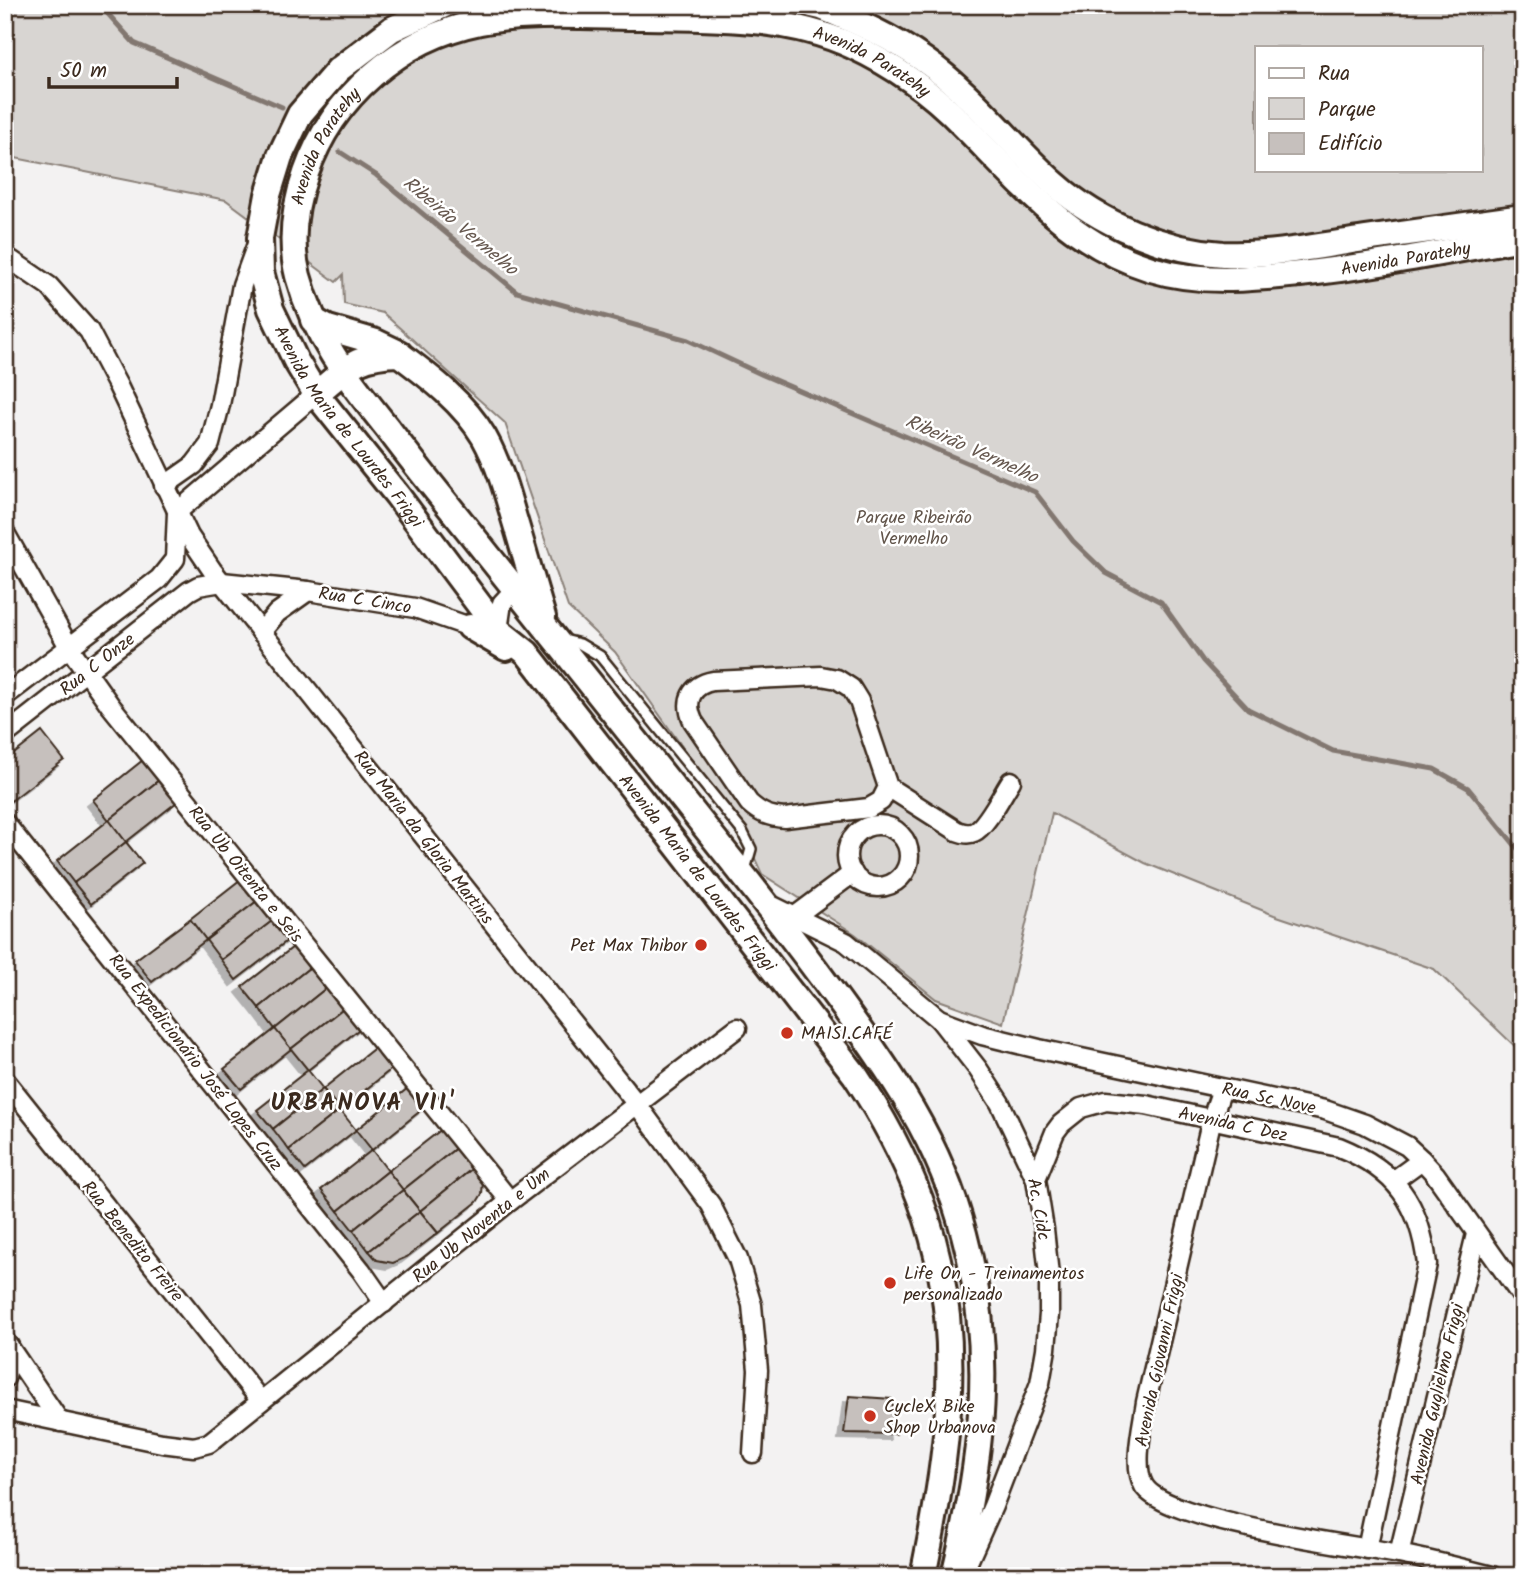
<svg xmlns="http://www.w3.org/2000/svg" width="1528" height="1581" viewBox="0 0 1528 1581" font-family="Kalam,sans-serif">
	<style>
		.green { fill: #d8d5d2; stroke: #8a8078; stroke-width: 2; fill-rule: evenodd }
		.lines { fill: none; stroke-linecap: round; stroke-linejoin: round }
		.stream { stroke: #827770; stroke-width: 5 }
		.building { fill: #c6c0bd; stroke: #3b2a1e; stroke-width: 2; filter: url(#shadow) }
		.lane-casing { stroke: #3b2a1e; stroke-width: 14 }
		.street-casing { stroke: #3b2a1e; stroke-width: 23 }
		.secondary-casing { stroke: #3b2a1e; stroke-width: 30 }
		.lane { stroke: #fff; stroke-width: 9 }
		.street { stroke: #fff; stroke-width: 18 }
		.secondary { stroke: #fff; stroke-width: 24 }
		.poi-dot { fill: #c8321e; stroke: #fff; stroke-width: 2.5 }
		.labels { text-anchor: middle; stroke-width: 5; stroke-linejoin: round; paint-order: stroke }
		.street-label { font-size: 18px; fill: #3b2a1e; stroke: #fff }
		.park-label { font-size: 18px; fill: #62554b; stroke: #fff }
		.poi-label { font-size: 18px; fill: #3b2a1e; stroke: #fff; text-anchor: start }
		.water-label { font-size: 19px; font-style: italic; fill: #65574e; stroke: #fff }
		.district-label { font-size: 24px; font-weight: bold; letter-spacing: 2px; fill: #3b2a1e; stroke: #fff }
	</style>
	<defs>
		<filter id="shadow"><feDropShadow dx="-6" dy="6" stdDeviation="0" flood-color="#0004"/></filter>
	</defs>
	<rect width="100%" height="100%" fill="#f3f2f2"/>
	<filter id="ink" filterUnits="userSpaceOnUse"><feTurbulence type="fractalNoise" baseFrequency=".0143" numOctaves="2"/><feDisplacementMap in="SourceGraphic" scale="14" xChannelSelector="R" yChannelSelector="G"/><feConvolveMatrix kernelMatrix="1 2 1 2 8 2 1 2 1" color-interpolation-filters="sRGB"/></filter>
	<g filter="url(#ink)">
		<!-- green -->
		<path class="green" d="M5,5H1523V1054L1434,969L1274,915L1145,863L1052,813L1003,1023L936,999L855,934L762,874L742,831L615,652L568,607L505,423L383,313L344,304L343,275L336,282L226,200L5,156ZM1257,47H1481V170H1257Z"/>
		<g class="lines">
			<!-- stream -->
			<g class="stream">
				<path d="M100,5L134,43L282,107"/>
				<path d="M340,152L376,175L517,292L688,340L763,375L1035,492L1073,541L1106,573L1161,602L1203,661L1248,709L1333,751L1434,769L1468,788L1523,855"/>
			</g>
		</g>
		<!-- building -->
		<g class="building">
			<path d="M42,732L64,760L11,801L5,794V761Z"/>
			<path d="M143,760L159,780L109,820L93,800Z"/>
			<path d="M159,780L177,802L126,842L109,820Z"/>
			<path d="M109,820L126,842L74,883L57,861Z"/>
			<path d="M126,842L143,863L91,904L74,883Z"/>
			<path d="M245,876L261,898L206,940L190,919Z"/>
			<path d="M261,898L276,918L221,960L206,940Z"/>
			<path d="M276,918L292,937L236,980L221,960Z"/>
			<path d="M190,919L206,940L152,982L135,960Z"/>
			<path d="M297,944L314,964L259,1008L242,987Z"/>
			<path d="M314,964L330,985L275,1029L259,1008Z"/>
			<path d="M330,985L346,1006L291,1049L275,1029Z"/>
			<path d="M346,1006L363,1026L308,1070L291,1049Z"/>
			<path d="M275,1029L291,1049L241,1089L224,1069Z"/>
			<path d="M377,1046L394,1067L340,1110L323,1089Z"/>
			<path d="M308,1070L323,1089L273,1129L257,1110Z"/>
			<path d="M408,1088L424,1108L372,1150L356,1130Z"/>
			<path d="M323,1089L340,1110L289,1150L273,1129Z"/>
			<path d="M340,1110L356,1130L305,1170L289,1150Z"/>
			<path d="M442,1129L456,1148L403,1190L388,1171Z"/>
			<path d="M456,1148L473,1168L420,1211L403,1190Z"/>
			<path d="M372,1150L388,1171L338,1211L321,1190Z"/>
			<path d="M473,1168L483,1181L482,1194L477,1202L438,1233L420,1211Z"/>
			<path d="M388,1171L403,1190L353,1230L338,1211Z"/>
			<path d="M403,1190L420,1211L369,1251L353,1230Z"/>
			<path d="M420,1211L438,1233L407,1257L393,1263L377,1260L369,1251Z"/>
			<path d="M849,1396L892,1399L896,1434L844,1433Z"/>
		</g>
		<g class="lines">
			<!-- lane casing -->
			<g class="lane-casing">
				<path id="lane" d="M564,640L580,644L600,656L742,831L751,849L745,870"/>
			</g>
			<!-- street casing -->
			<g class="street-casing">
				<g id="street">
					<path d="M5,256L49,286L89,331L118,386L189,536L212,570L636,1103L711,1205L738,1259L752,1305L758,1370L753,1453"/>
					<path d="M164,486L194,465L210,444L220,405L242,285L257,244"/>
					<path d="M5,533L69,647L110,705L510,1201"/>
					<path d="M498,630L502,603L515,589"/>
					<path d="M261,632L277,613L308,591"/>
					<path d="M5,696L159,579L175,559L177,512L316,394"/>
					<path d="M5,735L189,591L198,586L222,582L308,591L415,608L470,627L479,622"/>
					<path d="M888,787L881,801L869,808L785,818C769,817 760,813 749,803L693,721C684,701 691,685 713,681L821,676L837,679L851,688L859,701L888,787L957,831C963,833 968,835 974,832C986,827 1003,793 1011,781"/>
					<path d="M5,823L361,1270L384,1303"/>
					<circle cx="878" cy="856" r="31"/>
					<path d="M769,904L846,942L939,1019L978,1069L1000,1103L1036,1179L1044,1229L1049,1275V1314L1046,1349L1040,1383L993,1506L963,1573"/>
					<path d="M794,917L853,873"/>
					<path d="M939,1019L982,1035L1039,1049L1325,1110L1365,1124L1407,1146L1422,1160L1435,1174L1523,1298"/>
					<path d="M5,1080L261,1401"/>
					<path d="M1222,1089L1212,1118L1146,1402C1143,1424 1132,1466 1144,1486C1166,1522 1352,1545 1399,1554C1430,1560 1461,1568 1492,1576"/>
					<path d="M1036,1179L1055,1132L1061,1124L1081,1108L1106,1101L1146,1105L1339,1147C1396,1170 1420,1204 1427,1264L1367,1549"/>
					<path d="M1393,1181L1422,1160"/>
					<path d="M5,1341L60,1422"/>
					<path d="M5,1378L9,1365V1346"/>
					<path d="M5,1410L162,1443L194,1447L209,1443L510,1201L737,1028"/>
					<path d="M1399,1554L1476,1234"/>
				</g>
			</g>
			<!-- secondary casing -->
			<g class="secondary-casing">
				<g id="secondary">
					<path id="s1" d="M444,5L392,29L338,70L300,114L280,156L268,195L260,238L261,272L271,309L296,361L316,394L397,495L498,630L527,653L855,1075C970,1247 963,1382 923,1576"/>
					<path d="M812,5L821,7C857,22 892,37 924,60C973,94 1010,144 1055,184C1100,224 1163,250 1223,254C1270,256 1319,246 1365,239C1418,232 1470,224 1523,217"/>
					<path d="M313,320L328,328L376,342L399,353"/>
					<path d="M316,394C348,368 355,355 399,354C430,377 464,403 484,437C498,462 506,490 514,518C524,551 533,584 543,617"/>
					<path d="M470,627L506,648"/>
					<path id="s2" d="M954,1576C982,1459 996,1352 964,1234C940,1141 892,1074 836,997C804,953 770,909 736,866C645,752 554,638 464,525C438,493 413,462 389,430C349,380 315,339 298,276C289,241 294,207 306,173C332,97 400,38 480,22C530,12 593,17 645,17C714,18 788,16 852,46C893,65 931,92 962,124C1020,182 1068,243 1151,269C1200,284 1250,279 1300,274C1375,266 1449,251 1523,238"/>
				</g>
			</g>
			<!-- lane -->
			<use href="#lane" class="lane"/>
			<!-- street -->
			<use href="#street" class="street"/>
			<!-- secondary -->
			<use href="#secondary" class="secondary"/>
		</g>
	</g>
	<!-- markers -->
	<g class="poi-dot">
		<circle cx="701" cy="945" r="7"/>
		<circle cx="787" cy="1033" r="7"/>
		<circle cx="890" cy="1283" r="7"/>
		<circle cx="870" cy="1416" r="7"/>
	</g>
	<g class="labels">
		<!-- street labels -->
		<g class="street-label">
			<text dy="6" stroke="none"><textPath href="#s2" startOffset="2266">Avenida Paratehy</textPath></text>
			<text dy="6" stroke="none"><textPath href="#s2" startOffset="1657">Avenida Paratehy</textPath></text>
			<text dy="6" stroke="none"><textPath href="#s2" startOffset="2875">Avenida Paratehy</textPath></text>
			<text dy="6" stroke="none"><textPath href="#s1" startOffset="528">Avenida Maria de Lourdes Friggi</textPath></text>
			<text transform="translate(365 600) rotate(9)" y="6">Rua C Cinco</text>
			<text transform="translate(97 664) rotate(-38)" y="6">Rua C Onze</text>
			<text transform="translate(424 837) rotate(52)" y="6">Rua Maria da Gloria Martins</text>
			<text dy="6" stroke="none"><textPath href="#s1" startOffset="1096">Avenida Maria de Lourdes Friggi</textPath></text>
			<text transform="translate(246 874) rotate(51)" y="6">Rua Ub Oitenta e Seis</text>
			<text transform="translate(196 1062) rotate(52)" y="6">Rua Expedicionário José Lopes Cruz</text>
			<text transform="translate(1269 1098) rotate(12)" y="6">Rua Sc Nove</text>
			<text transform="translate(1233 1124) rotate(12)" y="6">Avenida C Dez</text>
			<text transform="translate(1039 1209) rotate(80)" y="6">Ac. Cidc</text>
			<text transform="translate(481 1225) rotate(-39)" y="6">Rua Ub Noventa e Um</text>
			<text transform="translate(133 1241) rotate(51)" y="6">Rua Benedito Freire</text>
			<text transform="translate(1159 1360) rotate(-78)" y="6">Avenida Giovanni Friggi</text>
			<text transform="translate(1437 1394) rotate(-77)" y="6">Avenida Guglielmo Friggi</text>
		</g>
		<!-- park labels -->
		<g class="park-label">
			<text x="914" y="523">Parque Ribeirão<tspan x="914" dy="21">Vermelho</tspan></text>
		</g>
		<!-- poi labels -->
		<g class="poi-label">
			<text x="687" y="951" text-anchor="end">Pet Max Thibor</text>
			<text x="801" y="1039">MAIS1.CAFÉ</text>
			<text x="904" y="1279">Life On - Treinamentos<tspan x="904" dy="21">personalizado</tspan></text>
			<text x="884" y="1412">CycleX Bike<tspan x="884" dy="21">Shop Urbanova</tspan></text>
		</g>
		<!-- water labels -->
		<g class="water-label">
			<text transform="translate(461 225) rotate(40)" y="7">Ribeirão Vermelho</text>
			<text transform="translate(972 448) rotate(24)" y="7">Ribeirão Vermelho</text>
		</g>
		<!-- district labels -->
		<g class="district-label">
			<text x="363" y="1110">URBANOVA VII'</text>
		</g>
	</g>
	<!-- margin -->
	<rect width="1528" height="1581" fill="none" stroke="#fff" stroke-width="28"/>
	<rect x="14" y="14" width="1500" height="1553" fill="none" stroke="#3b2a1e" stroke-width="2.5" filter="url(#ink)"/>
	<!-- legend -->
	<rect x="1255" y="46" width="228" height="126" fill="#ffffff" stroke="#b1aaa5" stroke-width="2"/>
	<rect x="1269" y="68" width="35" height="10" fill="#ffffff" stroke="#b1aaa5" stroke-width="2"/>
	<text x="1318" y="80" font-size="21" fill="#3b2a1e">Rua</text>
	<rect x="1269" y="98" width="35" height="21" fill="#d8d5d2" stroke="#b1aaa5" stroke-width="2"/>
	<text x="1318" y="116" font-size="21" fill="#3b2a1e">Parque</text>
	<rect x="1269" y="133" width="35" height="21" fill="#c6c0bd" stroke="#b1aaa5" stroke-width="2"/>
	<text x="1318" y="150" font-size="21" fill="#3b2a1e">Edifício</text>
	<!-- scale -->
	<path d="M49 77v10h128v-10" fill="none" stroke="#3b2a1e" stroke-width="3.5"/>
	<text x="60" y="77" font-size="21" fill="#3b2a1e" stroke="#ffffff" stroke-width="5" paint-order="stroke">50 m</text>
</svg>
